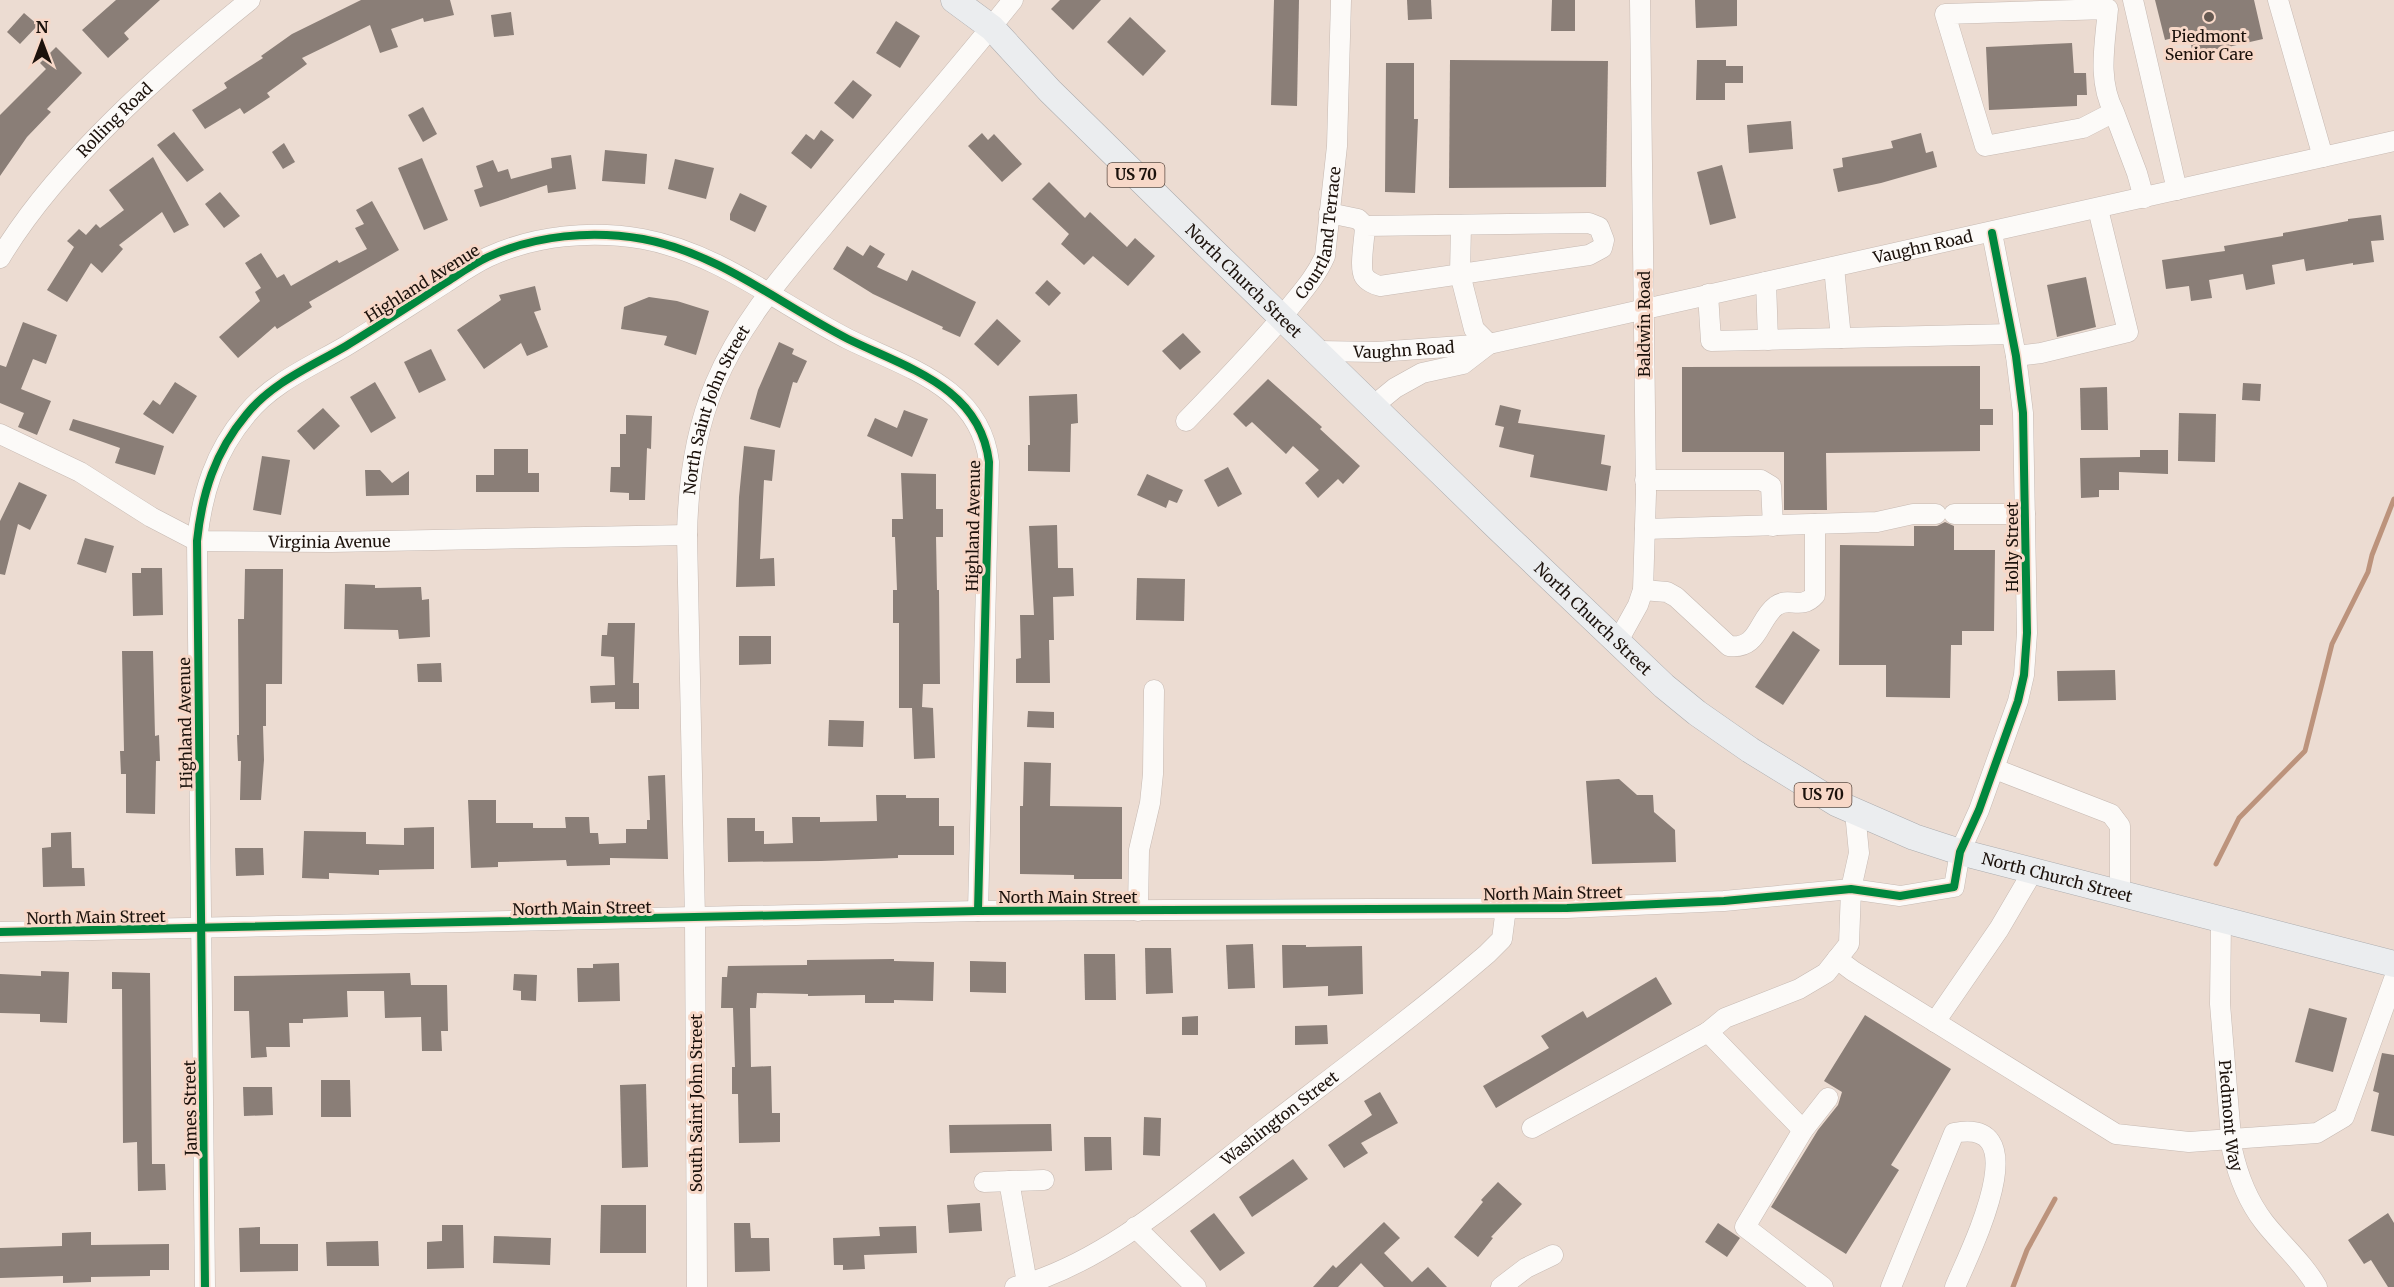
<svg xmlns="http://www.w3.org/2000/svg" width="2394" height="1287" viewBox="0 0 2394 1287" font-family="Merriweather,serif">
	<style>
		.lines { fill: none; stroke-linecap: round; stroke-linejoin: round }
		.stream { stroke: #bc937c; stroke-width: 5 }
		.building { fill: #8a7e77 }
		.minor-casing { stroke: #c6b9b2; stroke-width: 21 }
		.major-casing { stroke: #acacae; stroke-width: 27 }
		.minor { stroke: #fcfaf8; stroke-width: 20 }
		.major { stroke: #ebedef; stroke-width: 26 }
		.cycleway-casing { stroke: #f7d8c8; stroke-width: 11 }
		.cycleway { stroke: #00873e; stroke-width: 8 }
		.poi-dot { fill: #655951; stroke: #f7d8c8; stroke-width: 2 }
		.labels { text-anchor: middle; stroke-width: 6; stroke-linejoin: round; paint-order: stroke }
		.shield { fill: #f7d8c8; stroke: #5e4d44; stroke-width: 1.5 }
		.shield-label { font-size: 15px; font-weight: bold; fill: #1c120c }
		.poi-label { font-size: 16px; fill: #1c120c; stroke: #f7d8c8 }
		.street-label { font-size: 16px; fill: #1c120c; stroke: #f7d8c8 }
	</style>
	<rect width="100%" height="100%" fill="#ecdcd2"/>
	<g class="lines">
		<!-- stream -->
		<g class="stream">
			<path d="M2216,864L2239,818L2305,751L2332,644L2368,572L2372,555L2394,499"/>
			<path d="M2013,1287L2027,1250L2055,1199"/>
		</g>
	</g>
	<!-- building -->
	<g class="building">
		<path d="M116,0H160L124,33L129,39L108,58L82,30Z"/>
		<path d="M361,0H450L454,15L424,22L423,18L391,29L398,47L380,53L370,25L302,58L307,64L267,93L270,97L244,114L240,108L205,129L192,110L227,88L224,83L263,58L261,56L292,34Z"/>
		<path d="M1060,0H1101L1073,30L1051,9Z"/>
		<path d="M1274,0H1299L1297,106L1271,105Z"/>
		<path d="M1407,0H1431L1432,19L1408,20Z"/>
		<path d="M1552,0H1575V31H1551Z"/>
		<path d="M1695,0H1737V26L1696,28Z"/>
		<path d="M2155,0H2254L2263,39L2193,55L2189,34L2165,40Z"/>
		<path d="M511,12L514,35L494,37L491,15Z"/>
		<path d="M24,13L38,25L20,44L7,32Z"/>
		<path d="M1130,17L1166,51L1143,76L1107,42Z"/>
		<path d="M896,21L920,36L900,68L876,53Z"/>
		<path d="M2072,43L2074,73H2086L2087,95H2077V106L1989,110L1986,47Z"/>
		<path d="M56,47L82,73L47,109L51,112L27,137L0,176V115L46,69L40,63Z"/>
		<path d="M1450,60L1608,61L1606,187L1449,188Z"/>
		<path d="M1697,60H1726V66H1743V83H1725V100H1696Z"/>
		<path d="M1386,63H1414V119H1418L1415,193L1385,192Z"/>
		<path d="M853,80L872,95L853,119L834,103Z"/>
		<path d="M423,107L437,134L423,142L408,115Z"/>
		<path d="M1791,121L1793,149L1749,153L1747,125Z"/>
		<path d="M821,130L834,140L811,169L791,153L806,134L814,140Z"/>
		<path d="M174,132L204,170L187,182L157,145Z"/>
		<path d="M982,133L988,140L994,134L1022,164L1002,182L968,146Z"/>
		<path d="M1921,133L1926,153L1933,151L1937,167L1881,183L1838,192L1833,169L1843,167L1842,158L1893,148L1891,141Z"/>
		<path d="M284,143L295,162L283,169L272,152Z"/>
		<path d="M605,150L647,154L645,184L602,181Z"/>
		<path d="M571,155L576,189L548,193L547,185L480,207L474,190L483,187L476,166L493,160L498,172L508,169L511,179L552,168L551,158Z"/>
		<path d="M153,157L189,225L174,233L162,212L119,245L123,249L102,273L91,263L67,302L47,290L74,247L67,241L79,229L86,235L96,224L100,228L124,210L109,190Z"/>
		<path d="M422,158L448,220L424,230L398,168Z"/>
		<path d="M675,159L714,168L706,199L668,189Z"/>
		<path d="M1722,165L1736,218L1710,225L1697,172Z"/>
		<path d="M1049,182L1085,218L1090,212L1127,247L1135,238L1155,256L1128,286L1093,256L1084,265L1061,244L1069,234L1032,199Z"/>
		<path d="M220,192L240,216L224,228L205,204Z"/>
		<path d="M740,193L767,206L755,232L730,220V214Z"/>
		<path d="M372,201L399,250L309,302L312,307L277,329L275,326L238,358L219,337L260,301L255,292L261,288L245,263L261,253L277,278L284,274L291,286L337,260L339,263L367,249L355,228L364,224L356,210Z"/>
		<path d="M2381,215L2384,240L2371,241L2374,262L2353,265V263L2306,271L2304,259L2272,265L2275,284L2246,290L2243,274L2209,280L2212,298L2191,301L2189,286L2166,289L2162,260L2225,251L2224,246L2283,236V233L2348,221V219Z"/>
		<path d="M870,245L885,254L877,267L907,281L912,270L976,302L960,337L942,329L943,327L873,294L833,269L847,246L863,256Z"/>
		<path d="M2086,277L2096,327L2057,337L2047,285Z"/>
		<path d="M1047,280L1061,293L1049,306L1035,293Z"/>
		<path d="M535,286L541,310L534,312L548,347L527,356L521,343L484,369L457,330L501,300L499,295Z"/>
		<path d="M649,297L677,301L709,311L696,355L664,345L667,336L621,329L624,307Z"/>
		<path d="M997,319L1021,341L998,366L974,344Z"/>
		<path d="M23,322L57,335L46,364L33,359L21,389L51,401L37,435L18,427L24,413L0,403V365L6,367Z"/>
		<path d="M1183,333L1201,352L1180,370L1162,351Z"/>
		<path d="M779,342L794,349L792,354L807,361L797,383L793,382L780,428L750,419L758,390Z"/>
		<path d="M431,349L446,380L419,393L404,362Z"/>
		<path d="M1980,366V409H1993V425H1980V451L1826,453L1827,510H1784V452H1682V367Z"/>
		<path d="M1268,379L1322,427L1320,429L1360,466L1343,484L1338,479L1318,498L1305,483L1319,470L1293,446L1286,454L1252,422L1246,427L1233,414Z"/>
		<path d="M175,382L197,396L173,434L143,414L153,400L160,405Z"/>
		<path d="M375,382L396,418L371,433L350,397Z"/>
		<path d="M2243,383L2261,384L2260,401L2242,400Z"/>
		<path d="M2107,387L2108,430H2081L2080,388Z"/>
		<path d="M1077,394L1078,423L1071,424L1070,472L1028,471V445H1030L1029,396Z"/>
		<path d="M1500,405L1521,410L1518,423L1605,435L1601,464L1611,466L1607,491L1530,477L1534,455L1499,447L1504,427L1495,425Z"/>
		<path d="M323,408L340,426L314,450L297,431Z"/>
		<path d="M904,410L928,419L912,457L867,436L875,418L897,428Z"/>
		<path d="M2179,413L2216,414L2215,462L2178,461Z"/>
		<path d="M626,415L652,416L651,449L647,448L645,500H629V493L610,492L611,467H620V434H626Z"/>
		<path d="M73,419L164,446L155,475L115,463L120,448L69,430Z"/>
		<path d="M744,446L775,450L772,481L764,480L760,559L774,558L775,586L736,587L739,497Z"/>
		<path d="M494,449H528V473H539V492H476V475H494Z"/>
		<path d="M2140,450H2168V474L2119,472V490H2099V497L2081,498L2080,458L2140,457Z"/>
		<path d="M262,456L290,460L281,515L253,510Z"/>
		<path d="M1228,467L1242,494L1218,507L1204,480Z"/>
		<path d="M365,470H380L392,483L409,471V495L366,496Z"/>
		<path d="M901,473L936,474V509H943V537H936L937,590H939L940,684H923L922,707L933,708L935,758L914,759L912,708H899V623H893V590H897L895,537H892V519H903Z"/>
		<path d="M1147,474L1183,490L1177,503L1169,500L1166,508L1137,495Z"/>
		<path d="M19,482L47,495L30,530L18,524L5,575L0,574V521Z"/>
		<path d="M1945,522L1954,526V550H1995L1994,631H1962V645H1951L1950,698L1886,697V665H1839L1840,545L1914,546V526H1937Z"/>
		<path d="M1057,525L1058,568H1073L1074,596L1053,597L1054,640H1049L1050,683H1016V659L1021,658L1020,615H1034L1029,526Z"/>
		<path d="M85,538L114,546L106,573L77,564Z"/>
		<path d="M141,568H162L163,615L133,616L132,573H141Z"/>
		<path d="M245,569H283L282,684H266V726H263L264,760L261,800H240L241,761H238L237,735H239L238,619H244Z"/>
		<path d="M1137,578L1185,579L1184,621L1136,620Z"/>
		<path d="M345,584L375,585V588L421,587L422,600L429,599L430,637L399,639L398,630L344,629Z"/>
		<path d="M608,623H635L633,683H639V709H615V702L591,703L590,686L615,685L614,657L601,656L602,635H607Z"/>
		<path d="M1793,631L1820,650L1783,705L1755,687Z"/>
		<path d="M739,636H771V664L739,665Z"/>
		<path d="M122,651H153L155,736L159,735L160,761H156L155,814L126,813V774H121L120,751H124Z"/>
		<path d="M441,663L442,682H418L417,664Z"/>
		<path d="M2115,670L2116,700L2058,701L2057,671Z"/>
		<path d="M1028,711L1054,712V728L1027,727Z"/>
		<path d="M829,720L864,721L863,747L828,746Z"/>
		<path d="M1024,762L1051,763L1050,806L1122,807V879H1074V875L1020,874V806H1023Z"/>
		<path d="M665,775L668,859L610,858V865L567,866L566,860L498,862V867L471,868L468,800H496V823H533V828H566L565,817H589L590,833H598L599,844L626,843V829H647V820H650L648,776Z"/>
		<path d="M1619,779L1637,795H1653L1654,812L1675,830L1676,862L1592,864L1586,781Z"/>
		<path d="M876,795H906V798H939V826H954V855H898V858L821,861L728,862L727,818H755V831H764V844L793,843L792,817H820V822L877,821Z"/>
		<path d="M434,827V869L379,870V875L329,873V879L302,878L304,831L366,832V844L404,845V828Z"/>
		<path d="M71,832L72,868H84L85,886L43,887L42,848L51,847V833Z"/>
		<path d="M235,848H263L264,875L236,876Z"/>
		<path d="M1253,944L1255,988L1228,989L1226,945Z"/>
		<path d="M1282,945H1306V947L1362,946L1363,994L1328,996V986L1283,988Z"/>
		<path d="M1145,948H1171L1173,993L1146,994Z"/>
		<path d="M1084,954H1115L1116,1000H1085Z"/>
		<path d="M894,959V961L934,962L933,1001L894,1000V1003H865V995L808,996V994L757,993L756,1008H750L751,1067L771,1066L772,1113H780V1142L739,1143L738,1094H732V1067H735L733,1008H721L722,977H727L728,966L807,965V960Z"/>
		<path d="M970,961L1006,962V993L970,992Z"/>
		<path d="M619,963L620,1001L578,1002L577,968H593V964Z"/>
		<path d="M41,971L69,972L67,1023L40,1022V1014L0,1013V974L41,976Z"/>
		<path d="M112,972L150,973L152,1164H165L166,1190L138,1191L137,1142L123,1143L122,989H112Z"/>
		<path d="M410,973L411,985H447L448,1031H441L442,1051H422L421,1017L385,1018L384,991H347L348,1017L303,1019V1023H289L290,1047H266L267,1057L251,1058L249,1011H234V976Z"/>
		<path d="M514,974L537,975L536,1001L521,1000V991L513,990Z"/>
		<path d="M1656,977L1672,1004L1496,1108L1483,1086L1549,1048L1541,1036L1583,1011L1587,1018Z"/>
		<path d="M2309,1008L2347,1018L2333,1072L2295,1062Z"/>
		<path d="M1865,1015L1951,1069L1891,1165L1899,1170L1846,1254L1771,1207L1818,1130L1838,1105L1842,1092L1824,1081Z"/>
		<path d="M1198,1016V1035H1182V1017Z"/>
		<path d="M1327,1025L1328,1044L1295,1045V1026Z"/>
		<path d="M2382,1053L2394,1055V1136L2371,1131L2379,1093L2373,1091Z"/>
		<path d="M321,1080H350L351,1117H321Z"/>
		<path d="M646,1084L648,1167L622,1168L620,1085Z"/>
		<path d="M243,1087H272L273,1115L244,1116Z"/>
		<path d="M1380,1092L1398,1123L1361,1143L1368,1153L1344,1168L1328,1145L1372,1115L1364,1101Z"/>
		<path d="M1144,1117L1161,1118L1160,1156L1143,1155Z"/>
		<path d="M1051,1124L1052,1151L950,1153L949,1125Z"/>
		<path d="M1084,1137H1111L1112,1170L1085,1171Z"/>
		<path d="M1293,1159L1308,1179L1252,1217L1239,1197Z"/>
		<path d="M1498,1182L1522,1204L1491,1237L1493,1238L1478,1257L1454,1237L1483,1202L1481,1200Z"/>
		<path d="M980,1203L982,1231L949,1233L947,1205Z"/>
		<path d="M601,1205H646V1253H600Z"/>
		<path d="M1214,1213L1245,1253L1220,1271L1190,1231Z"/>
		<path d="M2388,1213L2394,1223V1287H2388L2371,1260L2364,1264L2348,1240Z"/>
		<path d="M1384,1222L1400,1238L1384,1253L1412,1282L1428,1267L1447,1287H1384L1361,1263L1338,1287H1313L1333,1265L1336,1268Z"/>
		<path d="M734,1223H750L751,1238H769L770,1271L735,1272Z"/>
		<path d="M1718,1223L1740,1238L1727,1257L1705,1242Z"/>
		<path d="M442,1225H463L464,1268L427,1269V1242L442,1241Z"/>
		<path d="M916,1226L917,1253L864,1255L865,1269L843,1270V1265H834L833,1238L880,1236L879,1227Z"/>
		<path d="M260,1227V1244H298V1271L240,1272L239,1228Z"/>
		<path d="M91,1232V1245L169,1244V1270H150V1276L91,1277V1282L63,1283V1276L0,1278V1248L62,1246V1233Z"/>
		<path d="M494,1236L551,1238L550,1265L493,1263Z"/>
		<path d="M378,1241L379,1266H327L326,1242Z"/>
	</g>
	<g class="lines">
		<!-- minor casing -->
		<g class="minor-casing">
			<g id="minor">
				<path d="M2133,0L2177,190"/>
				<path d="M2278,0L2323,157"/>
				<path d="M2114,112C2097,80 2105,44 2108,9L1945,14L1985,146L2083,128L2114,112L2137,173L2144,198"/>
				<path d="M1329,213L1358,219L1365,226L1589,223L1599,227L1604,240L1602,248L1589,255L1380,286C1375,285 1367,281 1364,276C1359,267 1365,237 1365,226"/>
				<path d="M1461,225L1460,274L1474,329L1489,344"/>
				<path id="s1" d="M0,258C57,163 164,69 250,0"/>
				<path d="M1834,267L1841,338"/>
				<path d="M1766,282L1768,340"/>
				<path d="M1708,294L1711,341L2011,334"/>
				<path id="s2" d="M1318,351L1377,352L1489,344L2394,141"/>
				<path d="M2016,356L2041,353L2128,332L2098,209"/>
				<path d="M1373,406L1395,388L1422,373L1463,364L1489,344"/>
				<path id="s3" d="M1186,421C1220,386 1252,353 1283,316C1298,296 1315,279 1325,256L1337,146L1341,0"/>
				<path id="s4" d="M0,434L80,472L151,517L197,541L331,542L687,535"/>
				<path d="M1645,480H1761L1771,486L1773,526"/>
				<path d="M1954,514H2025"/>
				<path d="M1645,529L1877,522L1913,514H1936"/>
				<path d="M1643,590L1667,592L1676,597L1729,646C1759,650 1758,619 1776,606C1789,596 1801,611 1815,595V524"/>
				<path d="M1618,641L1638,605L1643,590L1646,493L1640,0"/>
				<path d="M1995,769L2111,814L2120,826V893"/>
				<path d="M1138,911L1139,850L1150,803L1153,774L1154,690"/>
				<path id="s5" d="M2221,920L2220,1004L2232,1149C2238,1176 2247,1200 2264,1222C2281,1244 2303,1262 2317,1287"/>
				<path d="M0,932L978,911L1567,908L1724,901L1851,889L1900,896L1954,887L1960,852L1979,810L2018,701L2024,675L2027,633L2023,413L2016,356L1992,233"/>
				<path d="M1837,959L1853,971L2116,1134L2189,1142L2317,1133L2344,1117L2394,979"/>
				<path d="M1935,1022L1999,929L2033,871"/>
				<path d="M1532,1128L1708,1032"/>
				<path d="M1803,1130L1708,1032L1725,1018L1799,989L1826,973L1849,944L1851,889L1859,853L1855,812"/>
				<path d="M1009,1181L1027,1283"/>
				<path d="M984,1182L1044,1180"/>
				<path d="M1135,1227L1196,1287"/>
				<path d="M205,1287L197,541C202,493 215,452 246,415C271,383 312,366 346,346C379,326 412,304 445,283C459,274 473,264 488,257C536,235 592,230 643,239C719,253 781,305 848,339C907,368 980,387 989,462L978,911"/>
				<path id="s6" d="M697,1287L695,919L687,535C688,485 695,431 715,384C740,324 782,276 823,227C886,151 952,77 1013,0"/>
				<path id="s7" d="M1015,1287C1108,1263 1194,1183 1270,1125C1343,1069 1417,1014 1487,954L1502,939L1506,908"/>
				<path d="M1501,1287L1526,1268L1553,1255"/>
				<path d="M1823,1287L1745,1227L1803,1130L1828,1098"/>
				<path d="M1891,1287L1954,1133C2040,1116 1968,1255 1955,1287"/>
			</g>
		</g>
		<!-- major casing -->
		<g class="major-casing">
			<g id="major">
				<path id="s8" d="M954,0L992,28L1050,91L1206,244L1498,528L1664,686L1697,713L1750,750L1836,803L1914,837L1960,852L2394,964"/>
			</g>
		</g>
		<!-- minor -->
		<use href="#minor" class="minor"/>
		<!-- major -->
		<use href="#major" class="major"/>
		<!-- cycleway casing -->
		<g class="cycleway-casing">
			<g id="cycleway">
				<path d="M0,932L978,911L1567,908L1724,901L1851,889L1900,896L1954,887L1960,852L1979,810L2018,701L2024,675L2027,633L2023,413L2016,356L1992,233"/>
				<path d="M205,1287L197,541C202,493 215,452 246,415C271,383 312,366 346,346C379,326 412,304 445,283C459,274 473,264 488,257C536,235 592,230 643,239C719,253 781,305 848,339C907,368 980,387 989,462L978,911"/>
			</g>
		</g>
		<!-- cycleway -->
		<use href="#cycleway" class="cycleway"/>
	</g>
	<!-- markers -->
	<circle class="poi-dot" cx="2209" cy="17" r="6"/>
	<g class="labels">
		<!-- shield labels -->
		<g class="shield">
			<rect x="1107.5" y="163" width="57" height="24" rx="4.5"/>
			<rect x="1794.5" y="783" width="57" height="24" rx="4.5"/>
		</g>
		<g class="shield-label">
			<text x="1136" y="180">US 70</text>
			<text x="1823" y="800">US 70</text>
		</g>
		<!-- poi labels -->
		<g class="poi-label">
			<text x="2209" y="42">Piedmont<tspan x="2209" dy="18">Senior Care</tspan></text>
		</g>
		<!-- street labels -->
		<g class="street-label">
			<text dy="6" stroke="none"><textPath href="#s1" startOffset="180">Rolling Road</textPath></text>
			<text dy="6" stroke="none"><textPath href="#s3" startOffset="237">Courtland Terrace</textPath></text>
			<text dy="6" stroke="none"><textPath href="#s2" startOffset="616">Vaughn Road</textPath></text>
			<text dy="6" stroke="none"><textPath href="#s8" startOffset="404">North Church Street</textPath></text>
			<text transform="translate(422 283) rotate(-32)" y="6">Highland Avenue</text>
			<text transform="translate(1644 324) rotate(-90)" y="6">Baldwin Road</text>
			<text dy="6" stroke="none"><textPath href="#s2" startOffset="86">Vaughn Road</textPath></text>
			<text dy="6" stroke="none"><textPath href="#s6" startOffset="882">North Saint John Street</textPath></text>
			<text transform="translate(973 526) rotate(-89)" y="6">Highland Avenue</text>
			<text dy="6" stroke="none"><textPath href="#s4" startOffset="357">Virginia Avenue</textPath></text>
			<text transform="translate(2012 547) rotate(-90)" y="6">Holly Street</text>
			<text dy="6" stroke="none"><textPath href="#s8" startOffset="890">North Church Street</textPath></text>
			<text transform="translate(185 723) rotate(-91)" y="6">Highland Avenue</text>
			<text dy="6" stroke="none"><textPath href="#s8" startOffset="1430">North Church Street</textPath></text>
			<text transform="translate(1553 893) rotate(-1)" y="6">North Main Street</text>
			<text x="1068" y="903">North Main Street</text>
			<text transform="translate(582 908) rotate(-1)" y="6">North Main Street</text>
			<text transform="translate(96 917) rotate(-1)" y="6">North Main Street</text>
			<text transform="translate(696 1103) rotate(-90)" y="6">South Saint John Street</text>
			<text transform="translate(190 1108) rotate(-91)" y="6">James Street</text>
			<text dy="6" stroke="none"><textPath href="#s5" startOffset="196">Piedmont Way</textPath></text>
			<text dy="6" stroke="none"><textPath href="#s7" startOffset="316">Washington Street</textPath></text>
		</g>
	</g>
	<!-- north arrow -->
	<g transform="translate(42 42)" stroke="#f7d8c8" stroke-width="4.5" paint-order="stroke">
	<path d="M0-4.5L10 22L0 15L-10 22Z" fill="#1c120c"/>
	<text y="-9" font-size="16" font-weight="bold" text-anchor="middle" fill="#1c120c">N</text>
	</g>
</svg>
